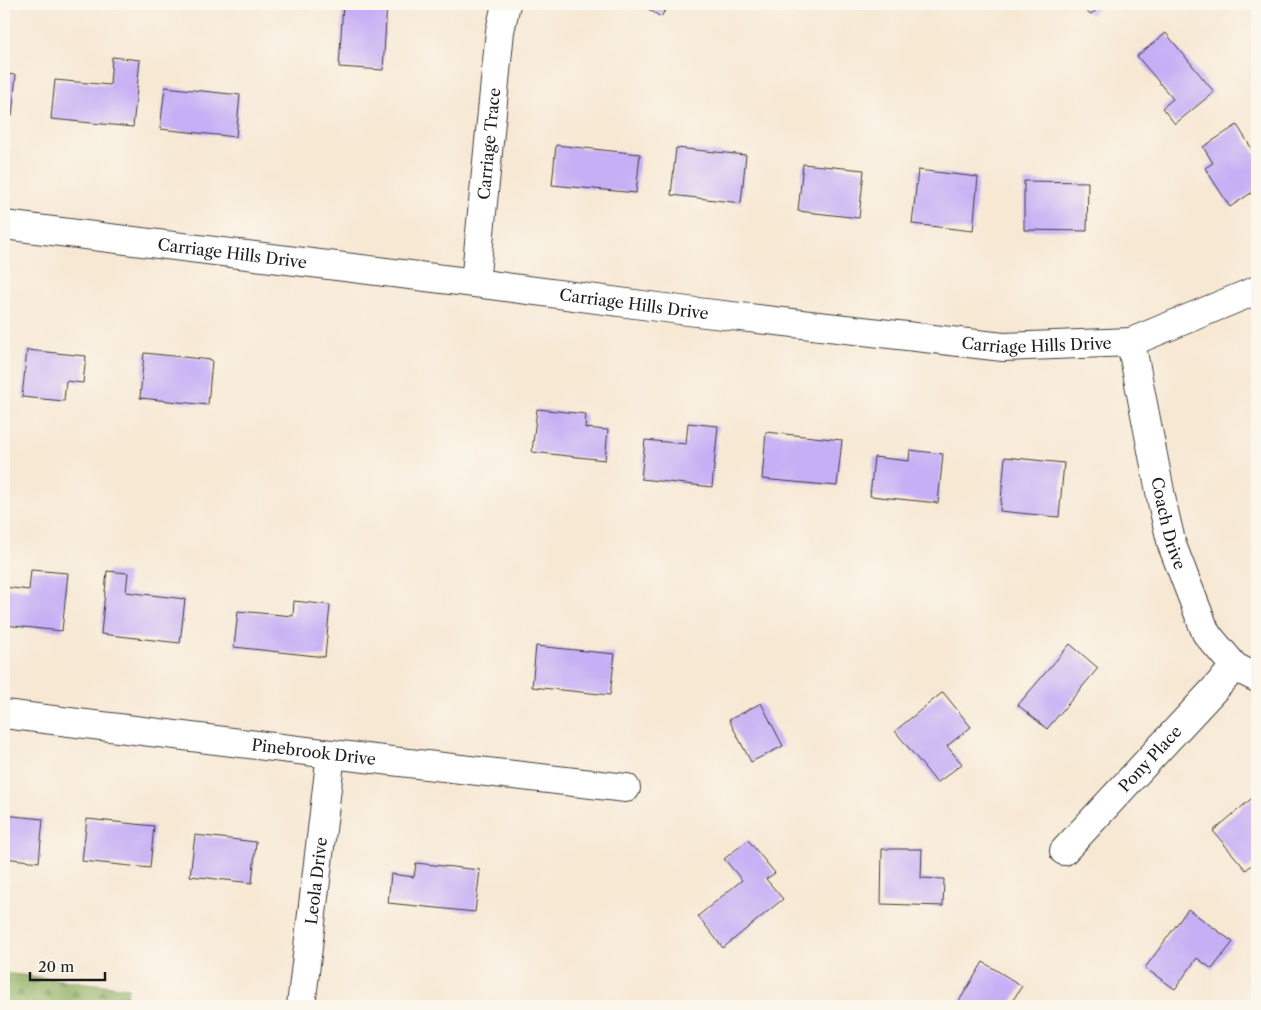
<svg xmlns="http://www.w3.org/2000/svg" width="1261" height="1010" viewBox="0 0 1261 1010" font-family="'Libre Caslon Text',serif">
	<style>
		.forest { fill: url(#forest-firs); stroke: #566640 }
		.building { fill: #c6aff5 }
		.lines { fill: none; stroke-linecap: round; stroke-linejoin: round }
		.street-casing { stroke: #3d3b38; stroke-width: 30 }
		.street { stroke: #fff; stroke-width: 28 }
		.labels { text-anchor: middle; stroke-width: 4; stroke-linejoin: round; paint-order: stroke }
		.street-label { font-size: 16px; fill: #1c1c1c; stroke: #fbf7ec }
	</style>
	<defs>
		<pattern id="forest-firs" width="22" height="20" patternUnits="userSpaceOnUse" patternTransform="scale(1.25)"><rect width="22" height="20" fill="#90b064"/><path d="M5 1l3.5 6h-7zM16 11l3.5 6h-7z" fill="#758e52"/></pattern>
	</defs>
	<rect width="100%" height="100%" fill="#fbf7ec"/>
	<filter id="ink" filterUnits="userSpaceOnUse"><feTurbulence type="fractalNoise" baseFrequency=".02" numOctaves="2"/><feDisplacementMap in="SourceGraphic" scale="10" xChannelSelector="R" yChannelSelector="G"/><feConvolveMatrix kernelMatrix="1 2 1 2 8 2 1 2 1" color-interpolation-filters="sRGB"/></filter>
	<filter id="wash" filterUnits="userSpaceOnUse"><feTurbulence type="fractalNoise" baseFrequency=".0096" numOctaves="4" result="noise"/><feDisplacementMap in="SourceGraphic" scale="20" xChannelSelector="R" yChannelSelector="G"/><feGaussianBlur stdDeviation="1.12" result="paint"/><feColorMatrix in="noise" values="0 0 0 0 0 0 0 0 0 0 0 0 0 0 0 0 0 1.4 0 .05"/><feComposite in="paint" operator="in"/></filter>
	<g filter="url(#wash)">
		<rect width="100%" height="100%" fill="#f7e8d4"/>
		<!-- forest -->
		<path class="forest" d="M4,973L128,988L126,1006H4Z"/>
		<g id="blocks">
			<!-- building -->
			<g class="building">
				<path d="M343,4H387L383,70L339,67Z"/>
				<path d="M640,4H669L661,17Z"/>
				<path d="M1081,4H1105L1090,15Z"/>
				<path d="M1166,33L1214,92L1175,124L1162,108L1173,99L1137,56Z"/>
				<path d="M112,57L140,60L133,127L51,119L55,80L110,85Z"/>
				<path d="M4,74L16,75L12,116L4,115Z"/>
				<path d="M165,87L240,95L236,137L160,129Z"/>
				<path d="M1237,125L1257,157V189L1230,207L1205,168L1213,163L1203,147Z"/>
				<path d="M556,145L640,154L636,193L552,185Z"/>
				<path d="M676,148L746,155L741,203L671,195Z"/>
				<path d="M803,164L864,170L859,218L798,211Z"/>
				<path d="M918,170L978,177L973,231L912,224Z"/>
				<path d="M1024,181L1088,182L1087,231L1024,230Z"/>
				<path d="M27,350L86,356L83,383L66,381L64,401L22,397Z"/>
				<path d="M144,353L212,360L208,405L140,398Z"/>
				<path d="M537,409L586,414L585,428L608,430L605,460L532,452Z"/>
				<path d="M688,423L718,426L712,487L641,479L645,440L686,444Z"/>
				<path d="M766,432L842,440L837,486L762,479Z"/>
				<path d="M910,450L943,454L938,503L870,496L874,457L909,461Z"/>
				<path d="M1005,457L1064,463L1059,517L1000,511Z"/>
				<path d="M31,570L68,573L62,631L4,625V587L29,590Z"/>
				<path d="M107,571L128,573L126,592L185,599L180,643L101,634Z"/>
				<path d="M294,601L330,605L325,657L234,647L238,611L293,616Z"/>
				<path d="M1070,644L1098,668L1047,729L1018,705Z"/>
				<path d="M536,646L615,654L610,695L532,687Z"/>
				<path d="M943,692L971,727L947,746L962,764L937,783L895,731Z"/>
				<path d="M761,703L783,746L751,762L729,720Z"/>
				<path d="M1257,794V860L1246,870L1213,831Z"/>
				<path d="M4,815L43,819L39,862L4,858Z"/>
				<path d="M87,819L154,826L150,868L82,861Z"/>
				<path d="M195,835L256,842L252,883L190,876Z"/>
				<path d="M748,840L775,873L766,879L783,899L723,948L698,916L742,880L724,859Z"/>
				<path d="M882,849H922L921,878L944,879L943,906L881,904Z"/>
				<path d="M416,863L480,870L475,912L388,903L391,874L414,877Z"/>
				<path d="M1188,909L1233,942L1212,969L1197,958L1175,989L1145,968Z"/>
				<path d="M983,962L1022,986L1011,1003L1016,1006H956Z"/>
			</g>
		</g>
	</g>
	<g filter="url(#ink)">
		<use href="#blocks" fill-opacity="0" stroke="#3d3b38" stroke-width="1"/>
		<g class="lines">
			<!-- street casing -->
			<g class="street-casing">
				<g id="street">
					<path id="s1" d="M4,225L475,283L688,311L1003,347L1131,342L1257,290"/>
					<path id="s2" d="M475,283L500,31L506,4"/>
					<path id="s3" d="M1131,342L1163,507L1172,545L1206,633L1235,667L1257,678"/>
					<path id="s4" d="M4,714L331,754L626,788"/>
					<path id="s5" d="M1064,851L1235,667"/>
					<path id="s6" d="M301,1006L331,754"/>
				</g>
			</g>
			<!-- street -->
			<use href="#street" class="street"/>
		</g>
	</g>
	<g class="labels">
		<!-- street labels -->
		<g class="street-label">
			<text dy="6" stroke="none"><textPath href="#s2" startOffset="140">Carriage Trace</textPath></text>
			<text dy="6" stroke="none"><textPath href="#s1" startOffset="230">Carriage Hills Drive</textPath></text>
			<text dy="6" stroke="none"><textPath href="#s1" startOffset="635">Carriage Hills Drive</textPath></text>
			<text dy="6" stroke="none"><textPath href="#s1" startOffset="1040">Carriage Hills Drive</textPath></text>
			<text dy="6" stroke="none"><textPath href="#s3" startOffset="185">Coach Drive</textPath></text>
			<text dy="6" stroke="none"><textPath href="#s4" startOffset="312">Pinebrook Drive</textPath></text>
			<text dy="6" stroke="none"><textPath href="#s5" startOffset="126">Pony Place</textPath></text>
			<text dy="6" stroke="none"><textPath href="#s6" startOffset="126">Leola Drive</textPath></text>
		</g>
	</g>
	<!-- margin -->
	<rect width="1261" height="1010" fill="none" stroke="#fbf7ec" stroke-width="20"/>
	<!-- scale -->
	<path d="M30 972v8h75v-8" fill="none" stroke="#1c1c1c" stroke-width="2.5"/>
	<text x="38" y="972" font-size="15" fill="#1c1c1c" stroke="#fbf7ec" stroke-width="4" paint-order="stroke">20 m</text>
</svg>
